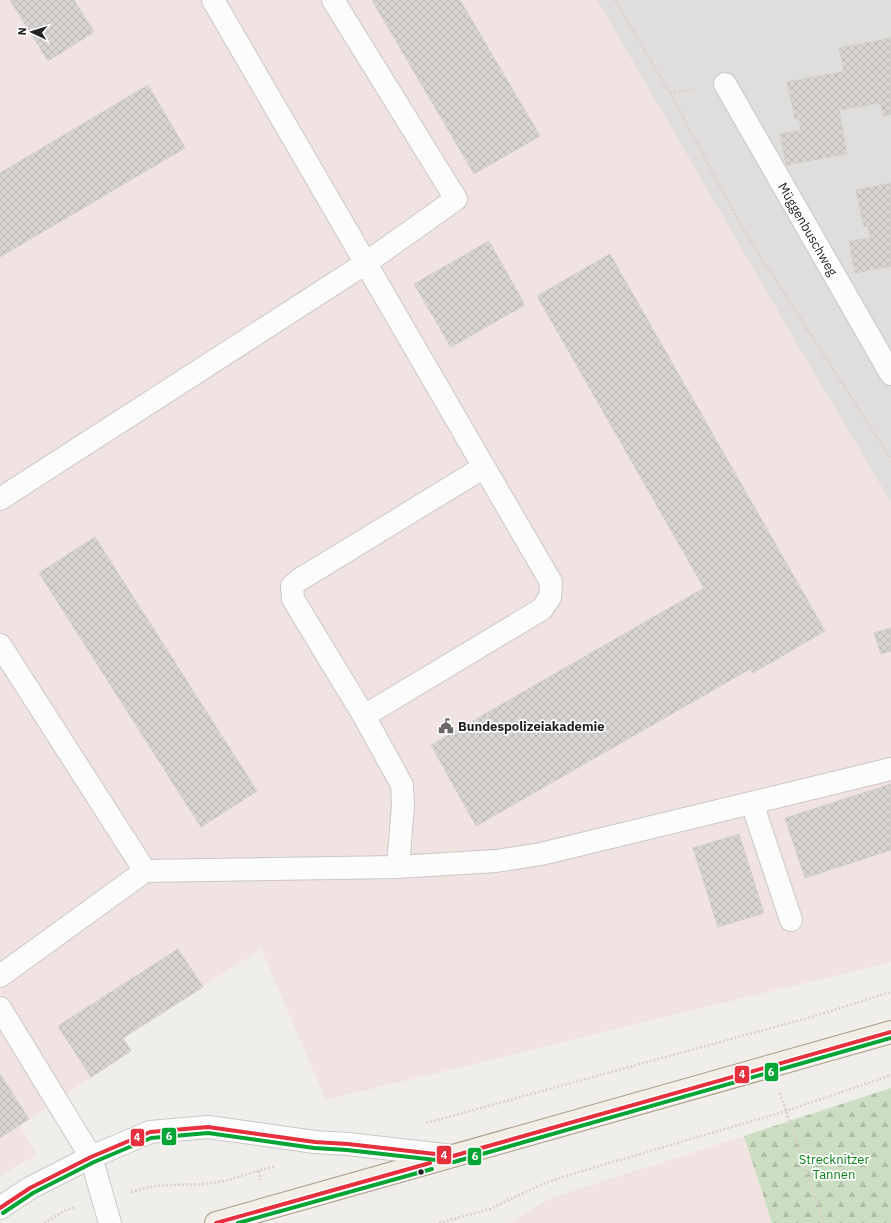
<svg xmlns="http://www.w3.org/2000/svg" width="891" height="1223" viewBox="0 0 891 1223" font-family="'IBM Plex Sans',sans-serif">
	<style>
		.residential { fill: #dfdedc }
		.commercial { fill: #f1e3e1 }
		.forest { fill: url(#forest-firs) }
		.building { fill: url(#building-cross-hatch); stroke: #d3d0cc }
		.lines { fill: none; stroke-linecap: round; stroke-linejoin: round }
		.minor-casing { stroke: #c9c8c7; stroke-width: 24 }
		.major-casing { stroke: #a79c86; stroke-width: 24 }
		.path { stroke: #dccecd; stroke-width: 2.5; stroke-dasharray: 2 2; stroke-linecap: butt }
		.minor { stroke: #fdfcfc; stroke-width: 22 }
		.major { stroke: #f3ede7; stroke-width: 22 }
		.bus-1-casing { stroke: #fff; stroke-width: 7 }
		.bus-2-casing { stroke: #fff; stroke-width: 7 }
		.bus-1 { stroke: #e7303d; stroke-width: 4 }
		.bus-2 { stroke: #04a535; stroke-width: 4 }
		.bus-dot { fill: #222; stroke: #fff; stroke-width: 1.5 }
		.labels { text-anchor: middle; stroke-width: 3.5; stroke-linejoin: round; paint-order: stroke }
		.street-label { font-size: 13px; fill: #222; stroke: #fff }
		.poi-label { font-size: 13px; font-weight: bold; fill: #222; stroke: #fff; text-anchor: start }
		.park-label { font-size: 13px; fill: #0c8416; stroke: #fff }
		.line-badge { stroke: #fff; stroke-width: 1.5 }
		.badge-label { font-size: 11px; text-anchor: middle; font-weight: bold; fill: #fff }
	</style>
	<defs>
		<pattern id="forest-firs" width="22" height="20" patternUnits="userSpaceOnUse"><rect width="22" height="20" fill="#cbdec1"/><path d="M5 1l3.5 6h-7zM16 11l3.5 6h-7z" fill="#aebea6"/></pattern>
		<pattern id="building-cross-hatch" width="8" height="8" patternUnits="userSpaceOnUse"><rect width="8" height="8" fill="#d7d4d2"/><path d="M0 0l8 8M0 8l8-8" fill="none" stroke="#b8b6b4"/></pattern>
	</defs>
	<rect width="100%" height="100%" fill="#f0eeeb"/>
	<!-- residential -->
	<path class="residential" d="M597,0H891V503L798,346Z"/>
	<!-- commercial -->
	<g class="commercial">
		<path d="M0,0H597L798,346L891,503V962L326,1100L261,949L124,1038L131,1051L91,1077L20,1126L37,1155L0,1176Z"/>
		<path d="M744,1136L772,1223H509L551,1198Z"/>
	</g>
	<!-- forest -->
	<path class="forest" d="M891,1088V1223H772L744,1136Z"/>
	<!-- building -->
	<g class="building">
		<path d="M10,0H74L94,32L48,61Z"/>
		<path d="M372,0H460L540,136L474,174Z"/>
		<path d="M891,38V114L883,116L873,66L844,71L839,48Z"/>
		<path d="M873,66L881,103L839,110L847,154L786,165L780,134L801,130L799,118L795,119L787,82Z"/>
		<path d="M148,85L185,148L0,257V173Z"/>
		<path d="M891,183V266L855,273L849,241L870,238L868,226L864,227L856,190Z"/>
		<path d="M489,241L525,305L451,347L414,284Z"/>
		<path d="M610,254L825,631L753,673L750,669L476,826L431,745L704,588L537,296Z"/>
		<path d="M95,537L257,791L201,827L39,573Z"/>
		<path d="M891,628V651L881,654L874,633Z"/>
		<path d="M891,784V850L805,878L785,818Z"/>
		<path d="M739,834L764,913L718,927L693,848Z"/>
		<path d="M178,949L203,987L123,1038L131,1051L91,1077L58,1026Z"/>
		<path d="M0,1074L29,1119L0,1138Z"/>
	</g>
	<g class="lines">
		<!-- minor casing -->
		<g class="minor-casing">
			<g id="minor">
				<path d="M213,0L484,467"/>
				<path d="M725,84L891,374"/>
				<path d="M0,499L366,263L456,199L333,0"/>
				<path d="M0,645L145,871L0,976"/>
				<path d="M364,716L293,599L292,586L299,580L484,467L551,582L550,597L542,609L364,716L402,785L403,805L398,867"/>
				<path d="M752,803L791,920"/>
				<path d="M145,871L398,867L496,861L541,854L891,769"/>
				<path d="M0,1008L91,1157L110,1223"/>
				<path d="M0,1208L30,1188L91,1157L150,1132L208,1127L315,1142L348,1144L453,1156"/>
			</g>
		</g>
		<!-- major casing -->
		<g class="major-casing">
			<path id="major" d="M216,1223L891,1032"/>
		</g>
		<!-- path -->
		<g class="path">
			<path d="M615,0L670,93L744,231L891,459"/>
			<path d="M670,93L697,89"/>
			<path d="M780,1093L824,1223"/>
			<path d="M426,1123L818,1015L891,992"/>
			<path d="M259,1171L261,1180"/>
			<path d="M131,1192L150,1187L168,1185L207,1184L228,1180L275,1166"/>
			<path d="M44,1223L66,1210L76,1207"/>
			<path d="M439,1223L490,1209L538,1186L562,1177L786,1111L891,1075"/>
		</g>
		<!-- minor -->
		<use href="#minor" class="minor"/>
		<!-- major -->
		<use href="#major" class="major"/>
		<!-- bus-1 casing -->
		<g class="bus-1-casing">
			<g id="bus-1">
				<path d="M0,1208L30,1188L91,1157L150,1132L208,1127L315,1142L348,1144L453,1156L891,1032"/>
				<path d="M216,1223L430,1163"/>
			</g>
		</g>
		<!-- bus-2 casing -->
		<g class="bus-2-casing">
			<g id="bus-2">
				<path d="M3,1213L33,1193L94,1162L151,1138L208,1133L314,1148L347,1150L454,1162L891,1038"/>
				<path d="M238,1223L432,1169"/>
			</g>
		</g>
		<!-- bus-1 -->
		<use href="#bus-1" class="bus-1"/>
		<!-- bus-2 -->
		<use href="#bus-2" class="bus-2"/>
	</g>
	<!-- icons -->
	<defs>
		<g id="civic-bare" transform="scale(1.2)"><path d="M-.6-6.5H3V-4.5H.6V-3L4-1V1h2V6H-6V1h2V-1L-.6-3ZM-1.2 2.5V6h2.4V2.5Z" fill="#6a6968" stroke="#fff" stroke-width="2.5" paint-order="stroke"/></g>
	</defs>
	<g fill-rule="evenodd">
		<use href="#civic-bare" x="446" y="726"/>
	</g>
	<!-- markers -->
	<circle class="bus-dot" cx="421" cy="1172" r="3.5"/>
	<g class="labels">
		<!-- street labels -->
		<g class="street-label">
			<text transform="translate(808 229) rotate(60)" y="5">Müggenbuschweg</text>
		</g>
		<!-- poi labels -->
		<g class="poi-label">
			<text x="458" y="731">Bundespolizeiakademie</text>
		</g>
		<!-- park labels -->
		<g class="park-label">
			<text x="834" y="1164">Strecknitzer<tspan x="834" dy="15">Tannen</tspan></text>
		</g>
	</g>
	<g class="line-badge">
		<rect x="764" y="1062" width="15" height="20" rx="4" fill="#04a535"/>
		<rect x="734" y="1065" width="16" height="19" rx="4" fill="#e7303d"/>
		<rect x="161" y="1127" width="16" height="19" rx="4" fill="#04a535"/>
		<rect x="130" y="1128" width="15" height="19" rx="4" fill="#e7303d"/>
		<rect x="436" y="1145" width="16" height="20" rx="4" fill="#e7303d"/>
		<rect x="467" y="1147" width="15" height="19" rx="4" fill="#04a535"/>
	</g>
	<g class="badge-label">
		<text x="771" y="1076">6</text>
		<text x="742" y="1078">4</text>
		<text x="169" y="1140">6</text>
		<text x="137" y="1141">4</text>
		<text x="444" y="1159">4</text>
		<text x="475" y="1160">6</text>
	</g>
	<!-- north arrow -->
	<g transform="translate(32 32) rotate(274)" stroke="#ffffff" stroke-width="3" paint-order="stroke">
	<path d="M0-3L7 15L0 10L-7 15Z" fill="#222222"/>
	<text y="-6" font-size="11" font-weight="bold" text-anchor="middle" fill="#222222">N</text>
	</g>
</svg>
